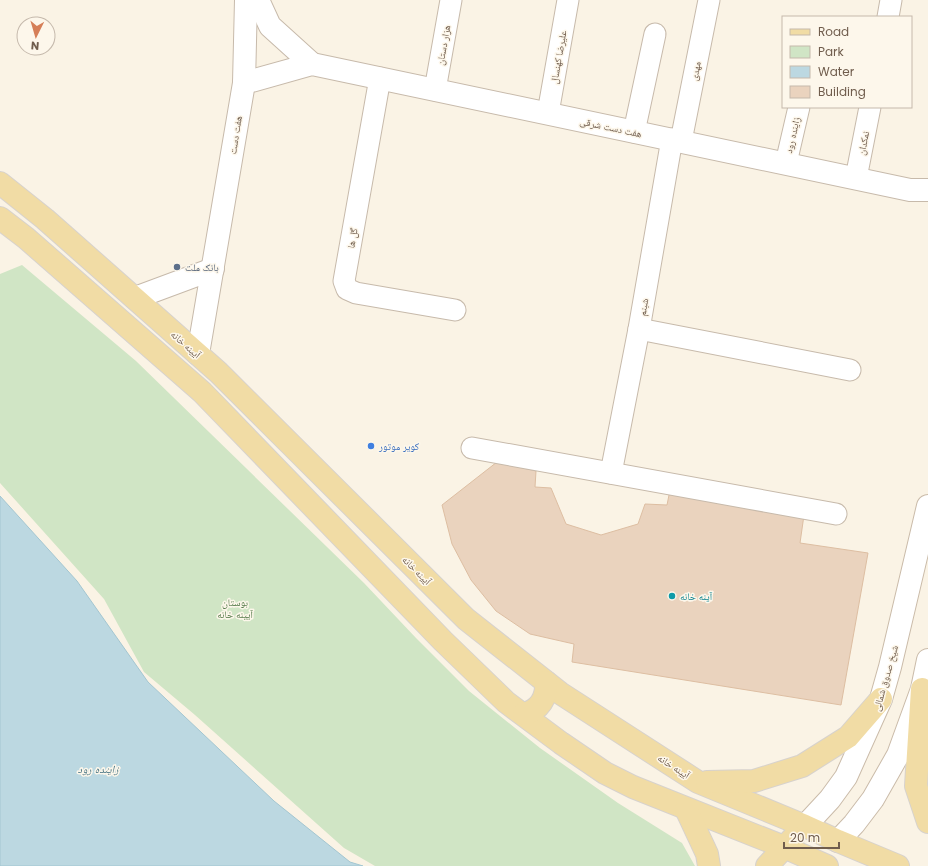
<svg xmlns="http://www.w3.org/2000/svg" width="928" height="866" viewBox="0 0 928 866" font-family="Poppins,'Noto Naskh Arabic',sans-serif">
	<style>
		.green { fill: #d0e5c5 }
		.water { fill: #bcd8e1; stroke: #a3c6d1 }
		.building { fill: #ead3be; stroke: #ddbea2 }
		.lines { fill: none; stroke-linecap: round; stroke-linejoin: round }
		.minor-casing { stroke: #c7baab; stroke-width: 23 }
		.tertiary-casing { stroke: #c7baab; stroke-width: 24 }
		.secondary-casing { stroke: #cabba9; stroke-width: 24 }
		.primary-casing { stroke: #d7d2cd; stroke-width: 24 }
		.minor { stroke: #fff; stroke-width: 21 }
		.tertiary { stroke: #fff; stroke-width: 22 }
		.secondary { stroke: #fff; stroke-width: 22 }
		.primary { stroke: #f1dca5; stroke-width: 22 }
		.service-dot { fill: #5c6f8a; stroke: #fdf7eb; stroke-width: 1.5 }
		.shop-dot { fill: #3f7fe0; stroke: #fdf7eb; stroke-width: 1.5 }
		.culture-dot { fill: #0f9aa8; stroke: #fdf7eb; stroke-width: 1.5 }
		.labels { text-anchor: middle; stroke-width: 3; stroke-linejoin: round; paint-order: stroke }
		.street-label { font-size: 10px; fill: #705d4d; stroke: #fdf7eb }
		.service-label { font-size: 10px; fill: #4e5e75; stroke: #fdf7eb; text-anchor: start }
		.shop-label { font-size: 10px; fill: #366cbe; stroke: #fdf7eb; text-anchor: start }
		.culture-label { font-size: 10px; fill: #0d838f; stroke: #fdf7eb; text-anchor: start }
		.park-label { font-size: 10px; fill: #547a4a; stroke: #fdf7eb }
		.water-label { font-size: 11px; font-style: italic; fill: #4d7887; stroke: #fdf7eb }
	</style>
	<rect width="100%" height="100%" fill="#faf3e5"/>
	<!-- green -->
	<path class="green" d="M22,265L136,361L364,583L416,638L469,691L540,748L618,803L682,843L695,866H375L344,848L195,715L144,672L104,599L0,483V274Z"/>
	<!-- water -->
	<path class="water" d="M0,496L77,581L148,682L274,801L350,862L363,866H0Z"/>
	<!-- building -->
	<path class="building" d="M497,462L536,471L535,487L551,488L566,524L601,535L638,524L645,504L667,505L670,490L804,515L800,543L868,553L841,705L572,662L574,644L530,634L496,611L471,580L452,544L442,505Z"/>
	<g class="lines">
		<!-- minor casing -->
		<g class="minor-casing">
			<g id="minor">
				<path d="M888,17L891,0"/>
				<path d="M380,78L344,281L347,289L356,293L455,310"/>
				<path d="M435,90L451,0"/>
				<path d="M548,113L568,0"/>
				<path d="M634,132L655,34"/>
				<path d="M681,141L709,0"/>
				<path d="M786,163L799,107"/>
				<path d="M856,178L870,107"/>
				<path d="M639,329L850,370"/>
				<path d="M472,448L836,514"/>
				<path d="M611,473L639,329L672,139"/>
			</g>
		</g>
		<!-- tertiary casing -->
		<g class="tertiary-casing">
			<g id="tertiary">
				<path d="M258,0L270,26L312,64"/>
				<path d="M244,83L312,64L910,190H928"/>
				<path d="M135,298L213,269"/>
				<path d="M198,354L244,83L246,0"/>
			</g>
		</g>
		<!-- secondary casing -->
		<g class="secondary-casing">
			<g id="secondary">
				<path d="M805,826L830,799L846,777L881,699L890,667L928,506"/>
				<path d="M838,841L854,824L873,799L898,755L922,689L928,660"/>
			</g>
		</g>
		<!-- primary casing -->
		<g class="primary-casing">
			<g id="primary">
				<path d="M0,183L45,219L218,372L466,619L560,693L698,782L805,826L838,841L898,866"/>
				<path d="M0,218L26,238L202,392L443,641L506,702L561,743L605,773L633,787L784,847L827,866"/>
				<path d="M922,689L916,786L928,822"/>
				<path d="M524,714C540,710 547,698 546,682"/>
				<path d="M707,782L754,781L802,766L848,737L881,699"/>
				<path d="M686,809L707,854L709,866"/>
				<path d="M767,866L793,838"/>
			</g>
		</g>
		<!-- minor -->
		<use href="#minor" class="minor"/>
		<!-- tertiary -->
		<use href="#tertiary" class="tertiary"/>
		<!-- secondary -->
		<use href="#secondary" class="secondary"/>
		<!-- primary -->
		<use href="#primary" class="primary"/>
	</g>
	<!-- markers -->
	<circle class="service-dot" cx="177" cy="267" r="4"/>
	<circle class="shop-dot" cx="371" cy="446" r="4"/>
	<circle class="culture-dot" cx="672" cy="596" r="4"/>
	<g class="labels">
		<!-- street labels -->
		<g class="street-label">
			<text transform="translate(443 45) rotate(-80)" y="4">هزار دستان</text>
			<text transform="translate(558 57) rotate(-80)" y="4">علیرضا کهنسال</text>
			<text transform="translate(695 71) rotate(-79)" y="4">مهدی</text>
			<text transform="translate(611 127) rotate(12)" y="4">هفت دست شرقی</text>
			<text transform="translate(235 135) rotate(-81)" y="4">هفت دست</text>
			<text transform="translate(792 135) rotate(-77)" y="4">زاینده رود</text>
			<text transform="translate(863 143) rotate(-79)" y="4">نمکدان</text>
			<text transform="translate(352 238) rotate(-80)" y="4">گل ها</text>
			<text transform="translate(643 307) rotate(-80)" y="4">شبنم</text>
			<text transform="translate(186 344) rotate(41)" y="4">آیینه خانه</text>
			<text transform="translate(417 570) rotate(45)" y="4">آیینه خانه</text>
			<text transform="translate(885 678) rotate(-74)" y="4">شیخ صدوق شمالی</text>
			<text transform="translate(674 766) rotate(33)" y="4">آیینه خانه</text>
		</g>
		<!-- service labels -->
		<g class="service-label">
			<text x="185" y="271">بانک ملت</text>
		</g>
		<!-- shop labels -->
		<g class="shop-label">
			<text x="379" y="450">کویر موتور</text>
		</g>
		<!-- culture labels -->
		<g class="culture-label">
			<text x="680" y="600">آینه خانه</text>
		</g>
		<!-- park labels -->
		<g class="park-label">
			<text x="235" y="606">بوستان<tspan x="235" dy="12">آیینه خانه</tspan></text>
		</g>
		<!-- water labels -->
		<g class="water-label">
			<text x="98" y="773">زاینده رود</text>
		</g>
	</g>
	<!-- legend -->
	<rect x="782" y="16" width="130" height="92" fill="#fdf7eb" stroke="#c5b9ac"/>
	<rect x="790" y="29" width="20" height="6" fill="#f1dca5" stroke="#c5b9ac"/>
	<text x="818" y="36" font-size="12" fill="#705d4d">Road</text>
	<rect x="790" y="46" width="20" height="12" fill="#d0e5c5" stroke="#c5b9ac"/>
	<text x="818" y="56" font-size="12" fill="#705d4d">Park</text>
	<rect x="790" y="66" width="20" height="12" fill="#bcd8e1" stroke="#c5b9ac"/>
	<text x="818" y="76" font-size="12" fill="#705d4d">Water</text>
	<rect x="790" y="86" width="20" height="12" fill="#ead3be" stroke="#c5b9ac"/>
	<text x="818" y="96" font-size="12" fill="#705d4d">Building</text>
	<!-- north arrow -->
	<g transform="translate(36 36) rotate(185)"><circle r="19" fill="#fdf7eb" stroke="#c5b9ac"/>
	<path d="M0-3L7 15L0 10L-7 15Z" fill="#d67f58"/>
	<text y="-6" font-size="11" font-weight="bold" text-anchor="middle" fill="#705d4d">N</text>
	</g>
	<!-- scale -->
	<path d="M784 842v6h55v-6" fill="none" stroke="#705d4d" stroke-width="2"/>
	<text x="790" y="842" font-size="12" fill="#705d4d" stroke="#fdf7eb" stroke-width="3" paint-order="stroke">20 m</text>
</svg>
